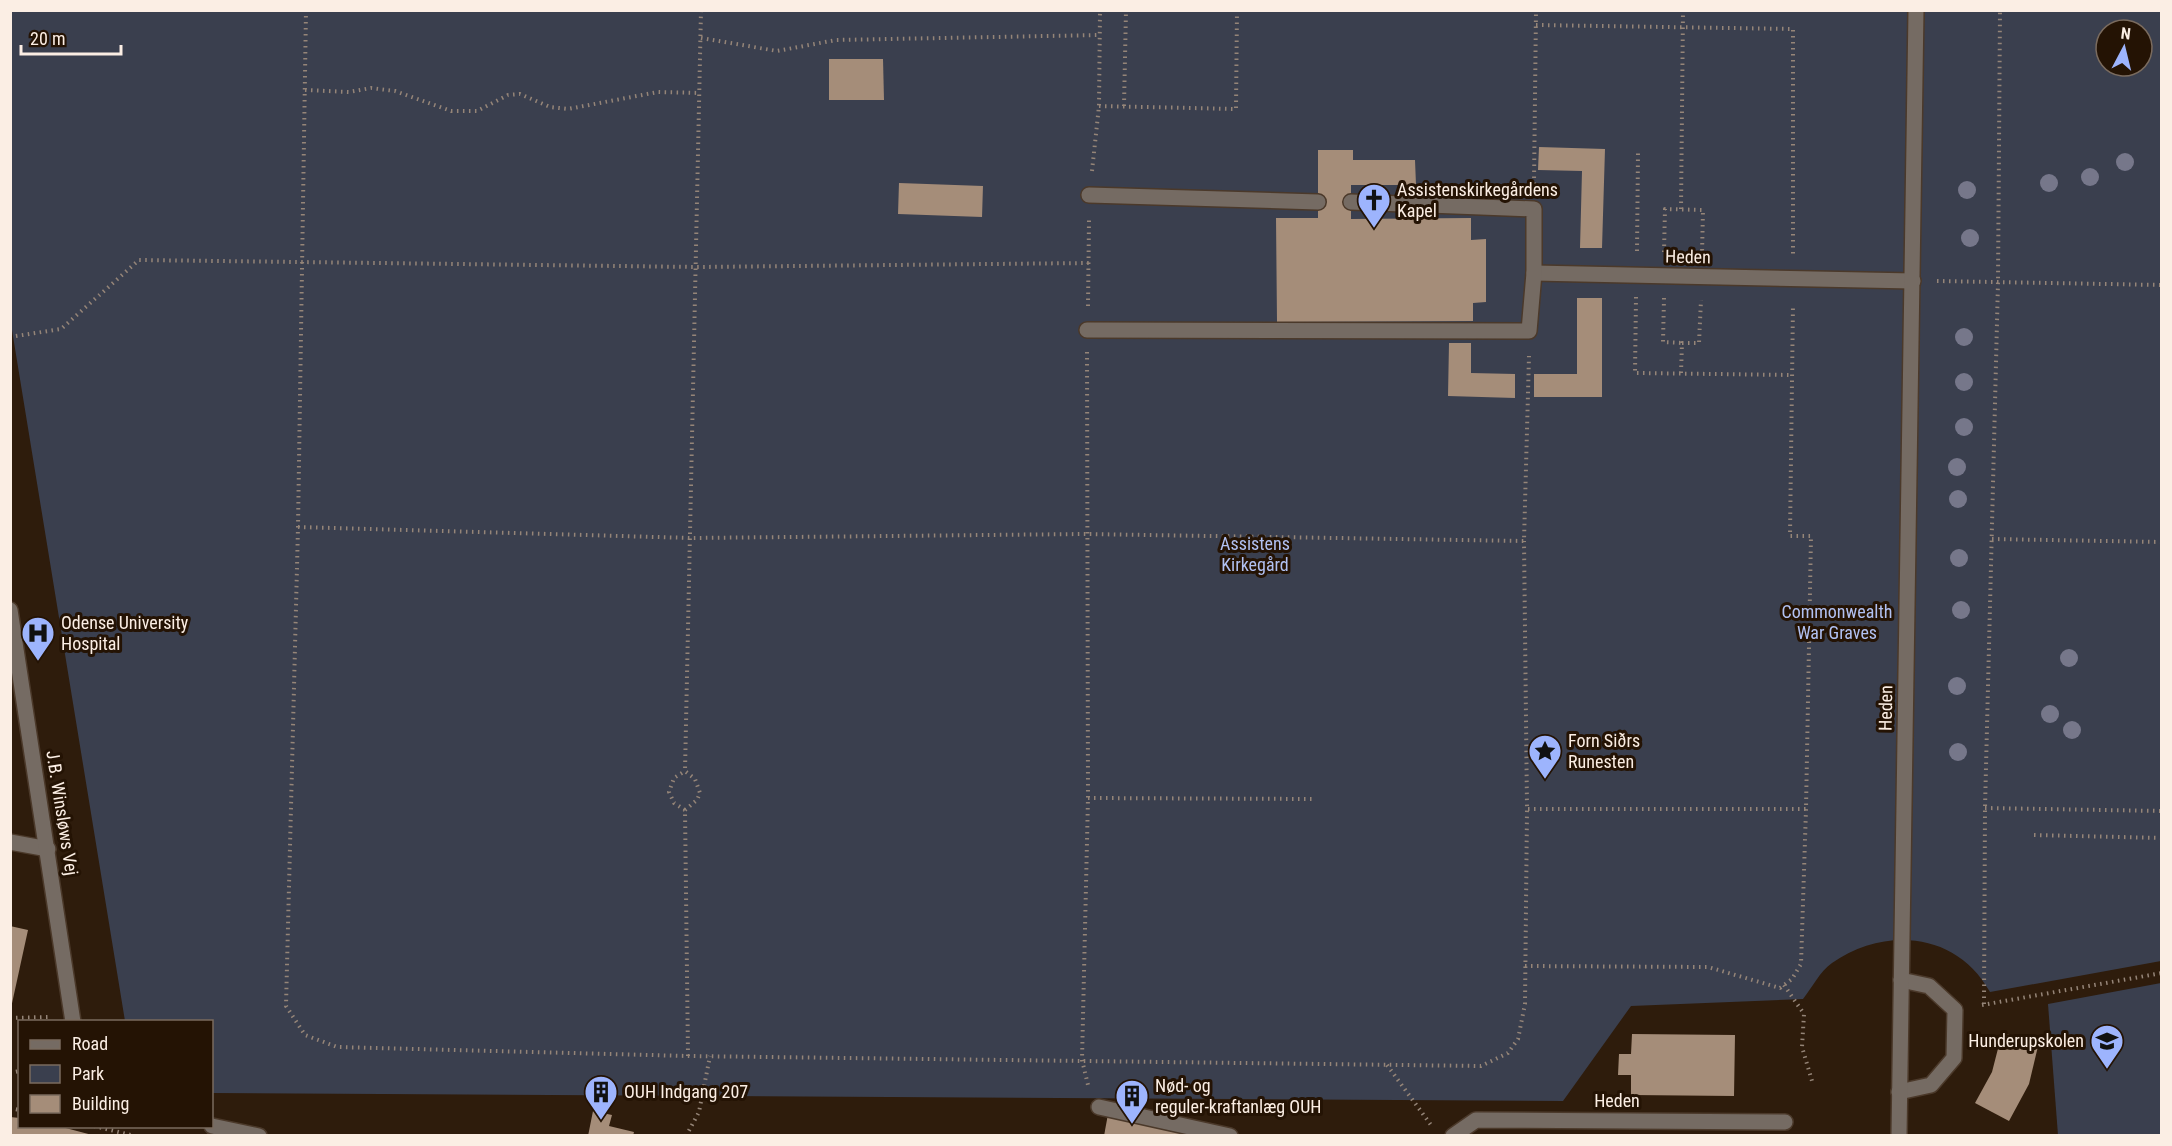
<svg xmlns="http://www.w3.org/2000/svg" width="2172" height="1146" viewBox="0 0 2172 1146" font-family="'Roboto Condensed',sans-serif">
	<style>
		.green { fill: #3a3f4e; fill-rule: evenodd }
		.building { fill: #a58d79 }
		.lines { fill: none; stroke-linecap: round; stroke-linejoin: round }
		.service-casing { stroke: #4b392a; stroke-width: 18 }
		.minor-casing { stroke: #4b392a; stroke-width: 18 }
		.path { stroke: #958578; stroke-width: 4; stroke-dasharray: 1.5 4.5; stroke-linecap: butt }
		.service { stroke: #756b63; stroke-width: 15 }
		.minor { stroke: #756b63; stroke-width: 15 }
		.tree { fill: #76778a }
		.labels { text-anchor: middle; stroke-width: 6; stroke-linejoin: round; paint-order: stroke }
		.poi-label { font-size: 18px; fill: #fbeee4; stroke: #241304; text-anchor: start }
		.street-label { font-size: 18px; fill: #fbeee4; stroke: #241304 }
		.park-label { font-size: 18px; fill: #b1c1f2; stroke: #241304 }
	</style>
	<rect width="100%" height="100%" fill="#2e1c0c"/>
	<!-- green -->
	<g class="green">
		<path d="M10,11H2161V961L1990,992C1957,932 1885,926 1832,963C1820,971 1812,988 1803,999L1631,1006L1563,1101L212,1093V1022L125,1021L11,324ZM2106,30H2142V66H2106Z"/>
		<path d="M2161,983V1135H2058L2048,1004Z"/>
	</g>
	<!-- building -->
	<g class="building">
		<path d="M829,59H883L884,100H829Z"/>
		<path d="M1539,147L1605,149L1602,248H1580L1582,171L1538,170Z"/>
		<path d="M1318,150H1353V160H1415L1416,185H1351V219L1471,218V240L1486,239V302L1473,303V321L1277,322L1276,218H1318Z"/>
		<path d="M899,183L983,186L982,217L898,214Z"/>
		<path d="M1577,298H1602V397H1534V374H1577Z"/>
		<path d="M1449,343H1471V373L1515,374V398L1448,396Z"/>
		<path d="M10,926L28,930L11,1008L10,1007Z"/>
		<path d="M2002,1033L2039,1042L2029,1084L2009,1121L1975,1103L1992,1072Z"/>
		<path d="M1632,1034L1735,1035L1734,1096L1631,1095V1075H1618L1619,1054H1631Z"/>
		<path d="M593,1111L612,1115L609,1126L634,1132L633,1136H588Z"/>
		<path d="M1108,1114L1203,1136H1104Z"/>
		<path d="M10,1117L20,1118V1126H58L96,1136H10Z"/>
	</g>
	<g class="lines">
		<!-- service casing -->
		<g class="service-casing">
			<g id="service">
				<path d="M1089,195L1318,202"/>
				<path d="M1534,273L1913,281"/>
				<path d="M1087,330L1529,331L1534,273V209L1351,202"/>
				<path d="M10,842L48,849"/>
				<path d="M1899,1092L1931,1085L1954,1058L1955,1010L1929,986L1901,980"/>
				<path d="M1099,1107L1230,1136"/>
				<path d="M212,1126L259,1136"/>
				<path d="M1453,1136L1476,1120L1785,1122"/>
			</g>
		</g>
		<!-- minor casing -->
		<g class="minor-casing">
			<g id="minor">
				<path d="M10,610L73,1022"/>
				<path d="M1899,1136L1916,10"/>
			</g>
		</g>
		<!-- path -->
		<g class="path">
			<path d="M306,10L298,527L286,1006L305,1035L337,1047L688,1056L1481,1066L1508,1053L1518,1039L1525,1004L1527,809L1524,541"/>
			<path d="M1536,25L1793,29V254"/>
			<path d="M701,38L777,51L836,40L1100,35"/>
			<path d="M305,90L349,92L371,88L395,91L451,111H477L508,95L520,94L550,107L568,109L658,92L700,93"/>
			<path d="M1099,106L1236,109L1237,10"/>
			<path d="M1124,106L1126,10"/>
			<path d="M1092,171L1099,106L1100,10"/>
			<path d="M1534,184L1536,10"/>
			<path d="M1681,209L1683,10"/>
			<path d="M1637,251L1638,152"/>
			<path d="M1664,252L1665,209L1703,210L1702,254"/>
			<path d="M1937,281L2162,285"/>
			<path d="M1636,297L1635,373L1792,375"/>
			<path d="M1664,298L1663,342L1682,343"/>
			<path d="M1088,306L1089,220"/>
			<path d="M10,337L61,329L139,260L697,267L1089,263"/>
			<path d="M1087,352L1088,798L1082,1060L1088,1085"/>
			<path d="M1681,373L1682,343H1699L1701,300"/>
			<path d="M298,527L692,538L1085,534L1524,541L1529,356"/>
			<path d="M1992,539L2162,542"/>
			<path d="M1088,798L1314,799"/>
			<path d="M1985,808L2162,811"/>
			<path d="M1528,809H1806L1811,536H1790L1793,304"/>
			<path d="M685,810L674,803L669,792L674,778L685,771"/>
			<path d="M2034,835L2162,838"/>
			<path d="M1525,966L1708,967L1780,988L1792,979L1801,964L1806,809"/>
			<path d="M1784,985L1804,1014L1802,1047L1812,1081"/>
			<path d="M1984,1004L1985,808L1998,282L2000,10"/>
			<path d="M1982,1005L2162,973"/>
			<path d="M10,1018L48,1017"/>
			<path d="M688,1056L685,810L697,800L700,793L695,779L685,771L701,10"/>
			<path d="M1387,1065L1431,1125"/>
			<path d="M10,1073L20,1071"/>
			<path d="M10,1108L20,1110"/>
			<path d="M94,1126L135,1136"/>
			<path d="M686,1136L699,1112L710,1056"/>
		</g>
		<!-- service -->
		<use href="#service" class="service"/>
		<!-- minor -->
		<use href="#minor" class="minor"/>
	</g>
	<!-- trees -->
	<g class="tree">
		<circle cx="2125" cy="162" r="9"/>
		<circle cx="2090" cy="177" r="9"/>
		<circle cx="2049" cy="183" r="9"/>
		<circle cx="1967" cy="190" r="9"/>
		<circle cx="1970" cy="238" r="9"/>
		<circle cx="1964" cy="337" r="9"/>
		<circle cx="1964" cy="382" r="9"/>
		<circle cx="1964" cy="427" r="9"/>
		<circle cx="1957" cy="467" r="9"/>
		<circle cx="1958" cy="499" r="9"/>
		<circle cx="1959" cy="558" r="9"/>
		<circle cx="1961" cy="610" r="9"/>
		<circle cx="2069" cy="658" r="9"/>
		<circle cx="1957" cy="686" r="9"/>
		<circle cx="2050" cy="714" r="9"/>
		<circle cx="2072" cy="730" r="9"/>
		<circle cx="1958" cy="752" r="9"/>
	</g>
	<!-- icons -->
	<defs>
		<g id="church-pin" transform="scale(1.725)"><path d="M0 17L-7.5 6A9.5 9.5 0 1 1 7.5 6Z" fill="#9db4fd" stroke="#241304"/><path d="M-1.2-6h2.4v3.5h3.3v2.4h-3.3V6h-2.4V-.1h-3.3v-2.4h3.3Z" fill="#111"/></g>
		<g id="hospital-pin" transform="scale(1.725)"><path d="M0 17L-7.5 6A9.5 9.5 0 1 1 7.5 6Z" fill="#9db4fd" stroke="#241304"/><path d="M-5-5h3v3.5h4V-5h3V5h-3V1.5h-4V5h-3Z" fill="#111"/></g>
		<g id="sight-pin" transform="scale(1.725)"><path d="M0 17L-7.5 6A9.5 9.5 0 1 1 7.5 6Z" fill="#9db4fd" stroke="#241304"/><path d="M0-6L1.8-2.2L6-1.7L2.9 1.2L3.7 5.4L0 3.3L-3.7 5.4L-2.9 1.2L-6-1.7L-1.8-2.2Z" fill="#111"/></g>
		<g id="school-pin" transform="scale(1.725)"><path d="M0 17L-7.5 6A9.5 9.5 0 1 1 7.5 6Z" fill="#9db4fd" stroke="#241304"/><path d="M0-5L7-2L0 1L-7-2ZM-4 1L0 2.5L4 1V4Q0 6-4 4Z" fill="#111"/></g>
		<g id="building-pin" transform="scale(1.725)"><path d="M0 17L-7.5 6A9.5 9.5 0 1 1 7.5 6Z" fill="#9db4fd" stroke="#241304"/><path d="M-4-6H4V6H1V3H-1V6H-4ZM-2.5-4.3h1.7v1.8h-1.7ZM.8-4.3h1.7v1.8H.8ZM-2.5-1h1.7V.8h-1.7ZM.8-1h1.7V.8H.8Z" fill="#111"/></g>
	</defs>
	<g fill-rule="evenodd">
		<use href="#church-pin" x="1374" y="200"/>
		<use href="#hospital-pin" x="38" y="633"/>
		<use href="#sight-pin" x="1545" y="751"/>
		<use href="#school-pin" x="2107" y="1041"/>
		<use href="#building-pin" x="601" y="1092"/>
		<use href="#building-pin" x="1132" y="1096"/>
	</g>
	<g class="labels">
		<!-- poi labels -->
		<g class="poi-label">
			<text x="1397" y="196">Assistenskirkegårdens<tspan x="1397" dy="21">Kapel</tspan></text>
			<text x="61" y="629">Odense University<tspan x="61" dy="21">Hospital</tspan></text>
			<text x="1568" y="747">Forn Siðrs<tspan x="1568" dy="21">Runesten</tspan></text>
			<text x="2084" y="1047" text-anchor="end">Hunderupskolen</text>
			<text x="1155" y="1092">Nød- og<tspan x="1155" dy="21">reguler-kraftanlæg OUH</tspan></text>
			<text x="624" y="1098">OUH Indgang 207</text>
		</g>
		<!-- street labels -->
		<g class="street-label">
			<text transform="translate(1688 257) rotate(1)" y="6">Heden</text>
			<text transform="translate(1886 708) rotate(-89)" y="6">Heden</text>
			<text transform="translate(62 813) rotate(81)" y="6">J.B. Winsløws Vej</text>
			<text x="1617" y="1107">Heden</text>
		</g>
		<!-- park labels -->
		<g class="park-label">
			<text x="1255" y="550">Assistens<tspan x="1255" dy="21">Kirkegård</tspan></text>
			<text x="1837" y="618">Commonwealth<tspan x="1837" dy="21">War Graves</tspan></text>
		</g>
	</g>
	<!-- border -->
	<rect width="2172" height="1146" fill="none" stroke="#fbeee4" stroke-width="24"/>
	<!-- legend -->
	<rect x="18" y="1020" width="195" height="108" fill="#241304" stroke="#7a6b5e" stroke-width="1.5"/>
	<rect x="30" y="1040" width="30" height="9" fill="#756b63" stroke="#7a6b5e" stroke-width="1.5"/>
	<text x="72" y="1050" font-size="18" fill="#fbeee4">Road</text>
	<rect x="30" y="1065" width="30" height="18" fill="#3a3f4e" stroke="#7a6b5e" stroke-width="1.5"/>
	<text x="72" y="1080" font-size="18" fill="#fbeee4">Park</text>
	<rect x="30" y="1095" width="30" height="18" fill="#a58d79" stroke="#7a6b5e" stroke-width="1.5"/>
	<text x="72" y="1110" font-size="18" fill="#fbeee4">Building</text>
	<!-- north arrow -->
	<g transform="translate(2124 48) rotate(7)"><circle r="28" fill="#241304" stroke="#7a6b5e" stroke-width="1.5"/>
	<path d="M0-4.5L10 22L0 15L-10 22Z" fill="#9db4fd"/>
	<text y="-9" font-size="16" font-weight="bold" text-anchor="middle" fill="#fbeee4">N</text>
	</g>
	<!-- scale -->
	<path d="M21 45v9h100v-9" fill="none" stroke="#fbeee4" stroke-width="3"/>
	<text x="30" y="45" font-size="18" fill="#fbeee4" stroke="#241304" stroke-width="4.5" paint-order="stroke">20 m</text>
</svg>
